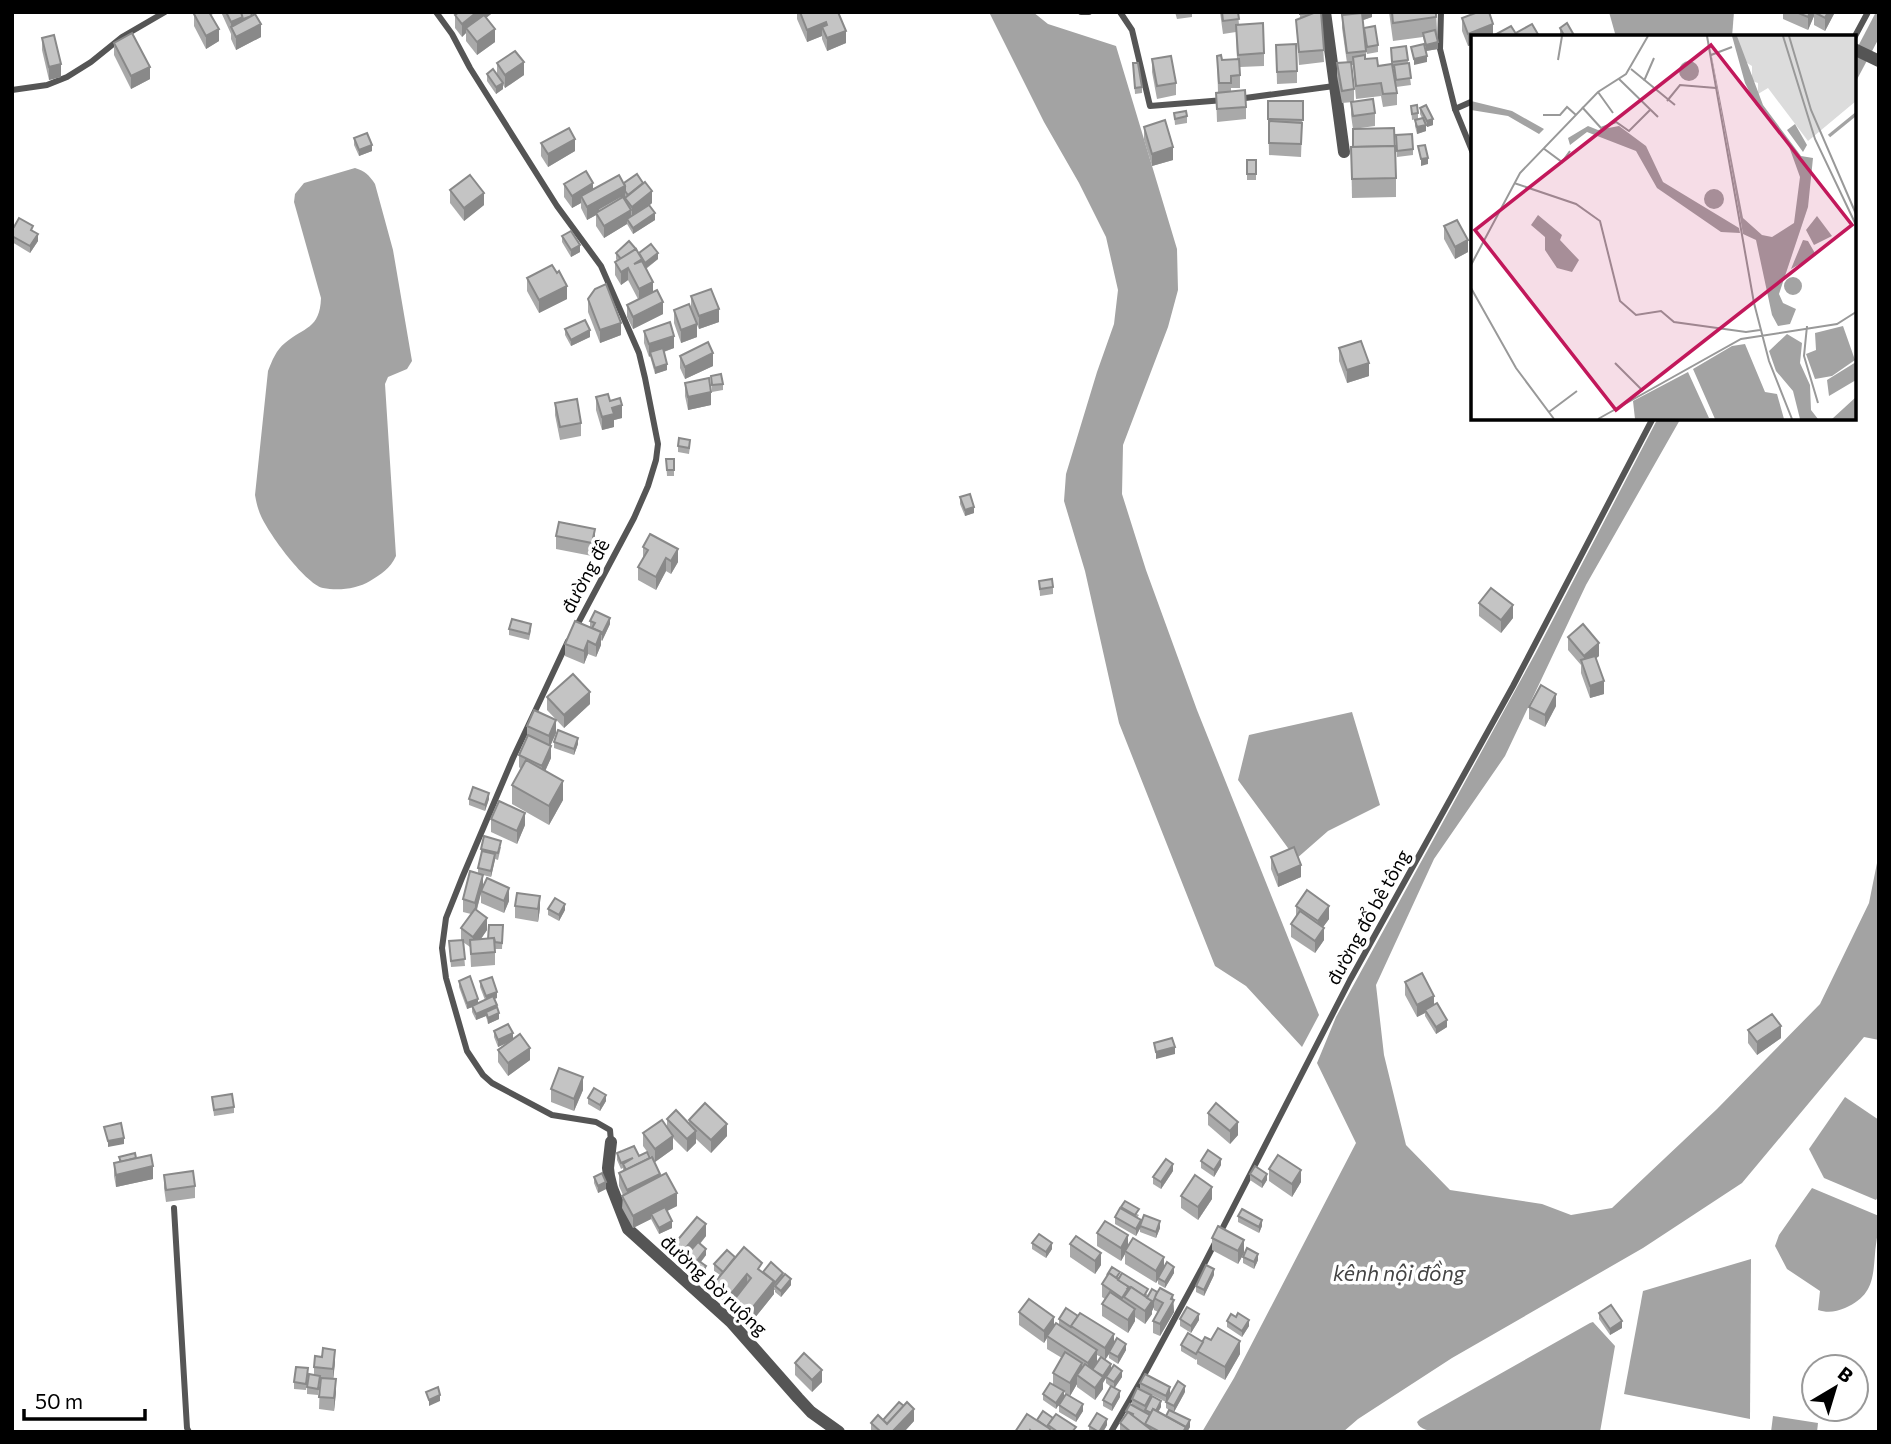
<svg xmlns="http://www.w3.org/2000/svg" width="1891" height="1444" viewBox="0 0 1891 1444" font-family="Commissioner,sans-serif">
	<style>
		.water { fill: #a3a3a3 }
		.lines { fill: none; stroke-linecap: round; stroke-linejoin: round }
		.service { stroke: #555; stroke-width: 6 }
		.minor { stroke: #555; stroke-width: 12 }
		.wall { fill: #a9a9a9; fill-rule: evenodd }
		.shaded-wall { fill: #898989 }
		.building { fill: #c4c4c4; stroke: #898989; stroke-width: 2 }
		.labels { text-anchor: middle; stroke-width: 7; stroke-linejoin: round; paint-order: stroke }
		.street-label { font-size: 19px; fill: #000; stroke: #fff }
		.water-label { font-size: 21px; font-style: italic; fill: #444; stroke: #fff }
		.inset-river { fill: none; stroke: #a3a3a3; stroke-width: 3.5 }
		.inset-road { fill: none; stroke: #999; stroke-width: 2 }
		.view { fill: #c2185b; fill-opacity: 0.15; stroke: #c2185b; stroke-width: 3.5 }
		.inset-edge { fill: none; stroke: #000; stroke-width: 3.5 }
	</style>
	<rect width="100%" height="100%" fill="#fff"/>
	<!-- water -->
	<g class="water">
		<path d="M989,12H1033L1048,24L1116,46L1177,249L1178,290L1168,327L1123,445L1122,494L1146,570L1197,710L1319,1015L1302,1047L1246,986L1215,966L1119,723L1085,571L1064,501L1066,474L1097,372L1114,324L1118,290L1106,237L1079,183L1044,122Z"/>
		<path d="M1609,12H1734L1732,37H1616Z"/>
		<path d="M1876,12H1879V38L1854,85V54Z"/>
		<path d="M355,168C365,171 369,175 375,184L393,250L412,361L407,369L388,377L385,384L396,556C390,569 381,574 370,581C357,589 338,591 323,588C305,584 264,528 259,511C257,506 256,500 255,495L268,371C272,361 276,350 285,343C304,327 320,329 321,298L294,202L295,194L304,183Z"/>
		<path d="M1658,418H1681L1586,585L1505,756L1434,859L1376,985L1384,1055L1406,1145L1450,1190L1542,1204L1571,1215L1612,1208L1717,1109L1820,1004L1869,903L1879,853V1040L1864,1037L1742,1183L1643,1248L1452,1358L1358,1419L1343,1432H1202L1234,1378L1356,1143L1317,1063L1336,1017L1535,654Z"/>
		<path d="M1352,712L1380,805L1328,831L1296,859L1238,780L1249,735Z"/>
		<path d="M1845,1097L1879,1120V1195L1876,1200L1824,1178L1809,1149Z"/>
		<path d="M1812,1188L1879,1216C1879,1229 1876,1241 1875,1254C1873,1280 1872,1296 1845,1308C1836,1312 1827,1313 1818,1310L1820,1291L1787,1269L1775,1246L1779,1235Z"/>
		<path d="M1751,1259L1750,1419L1624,1394L1643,1291Z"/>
		<path d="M1593,1322L1615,1346L1600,1432H1439C1430,1430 1420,1431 1417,1422L1420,1419L1590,1323Z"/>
		<path d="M1773,1416L1818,1423L1817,1432H1771Z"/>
	</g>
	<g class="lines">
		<!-- service -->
		<g class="service">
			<path d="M436,12L452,34L470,68L557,206L601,266L639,353L645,378L658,444L656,460L648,486L634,518L575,629"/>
			<path d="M1081,12H1089"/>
			<path d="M1120,12L1132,30L1150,106L1224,100"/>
			<path d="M1441,12L1440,49L1455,109L1473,153"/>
			<path d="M1854,38L1868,12"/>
			<path d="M12,90L47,85L67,77L91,62L122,37L165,12"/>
			<path d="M1238,99L1334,86"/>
			<path d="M1455,109L1473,101"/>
			<path d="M568,641L513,758L462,878L446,918L442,948L446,978L467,1051L483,1075L492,1083L552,1115L596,1122L610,1130L611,1142"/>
			<path d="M174,1208L187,1428L189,1432"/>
			<path d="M1111,1432L1143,1377L1201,1270L1350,980L1513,686L1653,418"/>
		</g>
		<!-- minor -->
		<g class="minor">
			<path d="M1325,12L1344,152"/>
			<path d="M1854,49L1879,61"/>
			<path d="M611,1142L608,1168L609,1176L612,1188L628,1229L731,1322L798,1398L811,1412L839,1432"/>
		</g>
	</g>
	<!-- wall -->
	<g class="wall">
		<path d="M217,12L211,15L219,41L206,49L194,26V14Z"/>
		<path d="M221,12H251L261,37L236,50L231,39V34Z"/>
		<path d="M491,12V14L486,18L495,42L477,55L466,41V33L462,37L455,28V15Z"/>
		<path d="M797,12H838L846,43L827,51L822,39V36L807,42L797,19Z"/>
		<path d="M1175,12H1192V17L1177,19Z"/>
		<path d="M1220,12H1238L1239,25L1264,53V66L1240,67V88H1231V92L1246,107V119L1217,122L1216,93H1218L1217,56L1222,60L1237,59L1236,32L1223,34Z"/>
		<path d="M1300,12H1321L1324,62L1299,65L1296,20L1300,19Z"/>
		<path d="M1346,12H1372V17L1363,20L1364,30L1378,45V52L1367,54L1366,51V59L1378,66L1392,64L1391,48L1406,46L1411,85L1396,87L1394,68H1393L1397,93V105L1383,107L1381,96L1356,99L1353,65H1351L1354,89V102L1375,113V126L1353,129L1351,115V102H1353L1342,103L1337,76V63H1347L1342,28V15H1346Z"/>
		<path d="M1389,12H1436L1438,49L1426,51L1423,37L1393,41Z"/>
		<path d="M1779,12H1835L1825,31L1814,25V16L1808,30L1783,19V14Z"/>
		<path d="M1462,18L1493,35L1516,33L1539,37H1473V44L1468,46L1462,31Z"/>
		<path d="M1560,28L1575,37H1561L1560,34Z"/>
		<path d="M42,38L61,77L49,80L42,50Z"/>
		<path d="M114,43L150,79L131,89L114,55Z"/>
		<path d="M1276,45L1297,71V83L1277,84Z"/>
		<path d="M1152,59L1176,83V95L1157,99L1152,72Z"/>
		<path d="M497,63L524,75L505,88L503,85V89L496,94L487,81V74H497Z"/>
		<path d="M1133,63L1142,87V93L1135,94Z"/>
		<path d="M1268,101H1303L1301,157L1269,155Z"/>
		<path d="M1411,106L1418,113V119L1422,118L1420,114V108L1433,125L1427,127L1425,122L1426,131L1417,134L1415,126V120L1416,119L1412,120Z"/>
		<path d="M1174,113L1187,116V123L1175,125Z"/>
		<path d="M1144,127L1173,160L1152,166L1144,140Z"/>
		<path d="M1396,135L1413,149V155L1397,157Z"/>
		<path d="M354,138L372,151L359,156L354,145Z"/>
		<path d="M541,143L575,151L548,167L541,156Z"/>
		<path d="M1351,147L1396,178V197L1352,198Z"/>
		<rect x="1247" y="160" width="9" height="20"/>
		<path d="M624,183L652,203L650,205L655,220L633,234L627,224L604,238L596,226V215L587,220L581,208V203L572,208L564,197V184L593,189Z"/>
		<path d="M450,190L484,205L464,221L450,203Z"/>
		<path d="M12,226L33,232L38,241L30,253L12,242Z"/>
		<path d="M1444,226L1468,252L1455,259L1444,239Z"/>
		<path d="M562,236L580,252L571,257L562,242Z"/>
		<path d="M616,253H639L658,259L646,269L653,292L663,314L633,329L627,317V305L638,299L628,280L621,285L615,275V262L617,261L616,259Z"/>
		<path d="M557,273L567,299L539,313L527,291V278Z"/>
		<path d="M691,296L719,322L699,329L697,325V337L681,343L674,323V310L691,308Z"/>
		<path d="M588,299L621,335L600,343L588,312Z"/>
		<path d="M565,329L590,337L571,346L565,335Z"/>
		<path d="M644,331L674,348L664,352L667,370L655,374L650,356L649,357L644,343Z"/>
		<path d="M1339,348L1369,376L1347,383L1339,361Z"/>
		<path d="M680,356L713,366L685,379L680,368Z"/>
		<path d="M711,376L723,384V390L712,392Z"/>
		<path d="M685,383L711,405L688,410L685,396Z"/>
		<path d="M596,397L610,401L622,418L614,420V427L602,430L596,410Z"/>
		<path d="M555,403L581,423V436L560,440L555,415Z"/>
		<path d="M678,446H690L689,454L678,452Z"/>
		<path d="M666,459H674V476H667Z"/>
		<path d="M960,497L974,513L965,516L960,504Z"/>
		<path d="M556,536L595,541L592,556L556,549Z"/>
		<path d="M643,547L678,562L671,574L666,571L656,590L638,580V567L643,559Z"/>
		<path d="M1039,581L1053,587V594L1040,596Z"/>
		<path d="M1479,603L1513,618L1501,633L1479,616Z"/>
		<path d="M590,621L610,624L602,641L601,640V645L596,657L588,654L584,664L565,656V644L590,627Z"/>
		<path d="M509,629L531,630L529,640L509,635Z"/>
		<path d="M1568,637L1599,656L1596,658L1604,694L1590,698L1581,673V665L1568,650Z"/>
		<path d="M547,697L590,704L564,728L547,710Z"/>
		<path d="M1556,706L1545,727L1529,719V707Z"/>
		<path d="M527,726L556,733L550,746L551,758L545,771L563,800L549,825L512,804V785L521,769L519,767V755L527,738Z"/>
		<path d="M554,742L578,744L574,755L554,748Z"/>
		<path d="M469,799H489L485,811L469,805Z"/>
		<path d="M491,819L525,825L517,844L491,832Z"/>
		<path d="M501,847L498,860L495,859L491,877L483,875V887L509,901L504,913L481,903V892L477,910L487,930L481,939H488L503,925L502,949H495V965L471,967L470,947L463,942L465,966L451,967L449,941L461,940V928L471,914L463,912V899L478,873V868L481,855V849Z"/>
		<path d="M1271,857L1301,877L1278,887L1271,869Z"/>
		<path d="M515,906L540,908L538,922L515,918Z"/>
		<path d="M1296,906L1329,919L1323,927L1324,940L1315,953L1291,937V924L1296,917Z"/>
		<path d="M548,909L565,910L559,921L548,915Z"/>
		<path d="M459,981L478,1003L485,1000L480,987V981L497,998L494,999L499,1019L488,1024L486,1016L476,1020L472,1012V1007L467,1009L459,987Z"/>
		<path d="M1405,982L1447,1027L1436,1034L1425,1016V1013L1417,1017L1405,995Z"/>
		<path d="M1748,1030L1781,1038L1757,1055L1748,1043Z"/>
		<path d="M494,1031L513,1040L498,1047L494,1037Z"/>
		<path d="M498,1050L530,1060L508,1076L498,1062Z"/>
		<path d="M551,1089L583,1090L574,1111L551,1102Z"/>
		<path d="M212,1097L234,1107V1113L214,1116Z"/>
		<path d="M588,1098L606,1101L600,1111L588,1104Z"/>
		<path d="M1208,1113L1238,1135L1230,1144L1208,1125Z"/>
		<path d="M667,1119L689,1124V1120L727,1136L711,1153L696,1139V1143L687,1152L673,1138V1149L655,1162L652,1158L660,1176L677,1206L667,1211L672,1228L659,1234L651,1219L633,1228L622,1208L623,1195L619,1186V1173L623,1171V1168L621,1169L617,1160V1153L650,1158L651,1157L643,1146V1133L667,1127Z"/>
		<path d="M119,1157L136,1158L153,1179L116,1187L114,1176V1163L119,1162Z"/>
		<path d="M1201,1161L1221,1165L1214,1177L1201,1168Z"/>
		<path d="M1269,1169L1301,1182L1292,1197L1269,1181Z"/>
		<path d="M1173,1171L1161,1189L1153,1184V1177Z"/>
		<path d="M1250,1174L1267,1180L1262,1188L1250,1180Z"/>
		<path d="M164,1175L195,1186V1198L166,1202L164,1188Z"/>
		<path d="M594,1177L606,1189L598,1193L594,1183Z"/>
		<path d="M1181,1196L1212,1199L1198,1220L1181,1208Z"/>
		<path d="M1121,1207L1139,1215L1137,1218L1141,1224L1160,1228L1156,1238L1140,1232V1228L1136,1236L1115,1224V1217L1121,1209Z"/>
		<path d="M1238,1216L1262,1226L1259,1233L1238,1222Z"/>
		<path d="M1097,1233L1128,1245L1174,1273L1165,1288L1158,1284V1280L1156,1283L1125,1264V1254L1121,1261L1097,1246Z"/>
		<path d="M706,1236L700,1244L706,1255L701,1262L706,1272L698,1283L691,1278V1272L683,1266V1262L675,1255V1243Z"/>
		<path d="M1212,1238L1244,1253L1238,1264L1212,1250Z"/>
		<path d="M1032,1243L1052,1249L1046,1258L1032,1249Z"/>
		<path d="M1070,1244L1101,1265L1095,1274L1070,1257Z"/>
		<path d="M735,1257L762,1272L783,1275L791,1285L781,1297L775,1292V1290H774V1294L749,1325L734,1313V1303L730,1307L715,1294V1282L720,1275L714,1271V1264Z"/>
		<path d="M1243,1257L1258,1260L1254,1269L1243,1263Z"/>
		<path d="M1107,1275L1120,1277L1148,1295L1173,1300L1174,1312L1160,1336L1153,1333V1321L1158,1312L1154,1310V1307L1152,1311V1314L1145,1324L1135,1317V1321L1128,1333L1102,1316V1304L1105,1299L1102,1297V1284Z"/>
		<path d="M1214,1275L1204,1296L1196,1292V1286Z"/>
		<path d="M1019,1312L1054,1327L1059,1325V1319L1126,1350L1118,1364L1109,1358V1354L1105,1360L1111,1369L1122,1377L1114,1388L1120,1397L1112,1411L1103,1406V1400L1111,1387L1106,1383V1378L1103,1382V1389L1095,1400L1077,1387V1384L1070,1396L1064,1392L1056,1409L1043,1400V1394L1053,1384V1373L1062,1358L1047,1349V1338L1044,1343L1019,1325ZM1097,1355L1101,1357L1093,1369H1092Z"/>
		<path d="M1599,1313L1622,1328L1610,1335L1599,1319Z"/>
		<path d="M1180,1319L1199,1320L1191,1333L1180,1326Z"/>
		<path d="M1227,1321L1249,1326L1242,1337L1227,1327Z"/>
		<path d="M1203,1342L1240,1354L1225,1380L1197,1364V1359L1196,1360L1181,1351V1345Z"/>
		<path d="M335,1362L333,1379L336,1392L334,1411L319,1409L320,1380L318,1395L307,1394V1387L314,1375V1367Z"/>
		<path d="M795,1363L822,1382L812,1392L795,1375Z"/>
		<path d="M308,1375L306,1390L294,1389V1382Z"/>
		<path d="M1140,1383L1170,1393L1166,1402L1140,1389Z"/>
		<path d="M1185,1392L1174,1412L1190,1427L1187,1432H1120V1423L1126,1415V1411L1132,1405V1399L1151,1400L1161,1407L1158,1412L1166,1416L1169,1410L1166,1408V1402Z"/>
		<path d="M1059,1405L1083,1411L1076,1422L1059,1412Z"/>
		<path d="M904,1406L914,1421L904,1432H871V1423L883,1420Z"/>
		<path d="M1053,1418L1076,1432H1015L1037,1420Z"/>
		<path d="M1107,1425L1103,1432H1089V1426Z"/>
	</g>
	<!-- shaded-wall -->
	<g class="shaded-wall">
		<path d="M477,12H491V14L469,31L466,28V33L462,37V24Z"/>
		<path d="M1369,12H1372V17L1349,25V19Z"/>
		<path d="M1810,12H1814V16L1808,30V17Z"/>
		<path d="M1828,12H1835L1825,31V18Z"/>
		<path d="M252,16L231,28V22L243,17Z"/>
		<path d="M826,22V35L822,27V36L807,42V30Z"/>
		<path d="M261,24V37L236,50V37Z"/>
		<path d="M1493,24V36L1473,37V44L1468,46V34Z"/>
		<path d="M219,29V41L206,49V36Z"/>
		<path d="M495,29V42L477,55V42Z"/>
		<path d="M846,31V43L827,51V38Z"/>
		<path d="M1438,42V49L1426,51V45Z"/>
		<path d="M1427,56V62L1414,65V59Z"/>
		<path d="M524,62V75L505,88V75Z"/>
		<path d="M61,64V77L49,80V67Z"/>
		<path d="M150,67V79L131,89V76Z"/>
		<path d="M503,83V89L496,94V87Z"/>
		<path d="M1433,119V125L1427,127V121Z"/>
		<path d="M1426,125V131L1417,134V127Z"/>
		<path d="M575,139V151L548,167V154Z"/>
		<path d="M372,145V151L359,156V150Z"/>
		<path d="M1173,147V160L1152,166V154Z"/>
		<path d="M1428,158V164L1421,166V159Z"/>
		<path d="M593,183V195L581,196V203L572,208V196Z"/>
		<path d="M625,186V198L600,213L598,209V214L587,220V207Z"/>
		<path d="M652,191V203L632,219V207Z"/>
		<path d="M484,193V205L464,221V208Z"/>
		<path d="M631,210V222L627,219V224L604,238V226Z"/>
		<path d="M655,213V220L633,234V228Z"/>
		<path d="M38,234V241L30,253V246Z"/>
		<path d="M1468,240V252L1455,259V247Z"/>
		<path d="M580,245V252L571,257V250Z"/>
		<path d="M658,253V259L645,269V263Z"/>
		<path d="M628,268V280L621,285V272Z"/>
		<path d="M653,282V294L639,301V289Z"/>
		<path d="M567,286V299L539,313V300Z"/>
		<path d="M663,302V314L633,329V317Z"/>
		<path d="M719,309V322L699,329V316Z"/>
		<path d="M621,323V335L600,343V330Z"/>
		<path d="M697,324V337L681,343V330Z"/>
		<path d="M590,330V337L571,346V340Z"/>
		<path d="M674,336V348L651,356L650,352V356L649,357V344Z"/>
		<path d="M713,353V366L685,379V367Z"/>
		<path d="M1369,363V376L1347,383V370Z"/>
		<path d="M667,364V370L655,374V368Z"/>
		<path d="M711,392V405L688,410V397Z"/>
		<path d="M622,405V418L614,420V427L602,430V417L612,408Z"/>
		<path d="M974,507V513L965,516V510Z"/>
		<path d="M595,529V541L592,556V543Z"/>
		<path d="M678,549V562L671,574V561Z"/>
		<path d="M666,558V571L656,590V577Z"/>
		<path d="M1513,605V618L1501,633V620Z"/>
		<path d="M610,618V624L602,641V634Z"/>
		<path d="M601,632V645L596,657V645Z"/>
		<path d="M588,641V654L584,664V651Z"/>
		<path d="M1599,643V656L1584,668V656Z"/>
		<path d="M1604,681V694L1590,698V686Z"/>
		<path d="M590,692V704L564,728V715Z"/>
		<path d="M1556,694V706L1545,727V715Z"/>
		<path d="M556,720V733L549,749V736Z"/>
		<path d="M578,738V744L574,755V749Z"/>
		<path d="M551,746V758L542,778V766Z"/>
		<path d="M563,781V800L549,825V806Z"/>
		<path d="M489,793V799L485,811V805Z"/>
		<path d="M525,813V825L517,844V831Z"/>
		<path d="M495,854V860L491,877V871Z"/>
		<path d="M1301,865V877L1278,887V875Z"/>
		<path d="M483,875V887L475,915V903Z"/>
		<path d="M509,888V901L504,913V901Z"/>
		<path d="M540,896V908L538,922V909Z"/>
		<path d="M565,904V910L559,921V915Z"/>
		<path d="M1329,906V919L1318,934V921Z"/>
		<path d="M487,918V930L473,950V937Z"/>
		<path d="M1324,928V940L1315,953V941Z"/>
		<path d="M497,992V998L486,1002V996Z"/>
		<path d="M1434,996V1008L1425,1010V1013L1417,1017V1005Z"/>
		<path d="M478,999V1005L467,1009V1003Z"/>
		<path d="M497,1005V1011L486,1012V1016L476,1020V1014Z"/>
		<path d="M499,1013V1019L488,1024V1018Z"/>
		<path d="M1447,1020V1027L1436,1034V1027Z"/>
		<path d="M1781,1026V1038L1757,1055V1042Z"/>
		<path d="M513,1033V1040L498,1047V1040Z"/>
		<path d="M1175,1047V1054L1156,1059V1052Z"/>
		<path d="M530,1048V1060L508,1076V1063Z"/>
		<path d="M583,1077V1090L574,1111V1099Z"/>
		<path d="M606,1095V1101L600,1111V1105Z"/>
		<path d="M1238,1122V1135L1230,1144V1131Z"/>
		<path d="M727,1124V1136L711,1153V1140Z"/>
		<path d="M696,1131V1143L687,1152V1139Z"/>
		<path d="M673,1136V1149L655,1162V1149Z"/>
		<path d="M124,1138V1144L108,1147V1141Z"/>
		<path d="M1221,1159V1165L1214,1177V1170Z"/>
		<path d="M1173,1164V1171L1161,1189V1182Z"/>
		<path d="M153,1166V1179L116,1187V1175Z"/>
		<path d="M1301,1170V1182L1292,1197V1184Z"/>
		<path d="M660,1174V1187L627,1203V1190Z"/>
		<path d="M1267,1174V1180L1262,1188V1182Z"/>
		<path d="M606,1182V1189L598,1193V1186Z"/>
		<path d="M1212,1187V1199L1198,1220V1207Z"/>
		<path d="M677,1193V1206L653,1218L651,1214V1219L633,1228V1216Z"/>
		<path d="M1141,1220V1227L1136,1236V1229Z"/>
		<path d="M1262,1220V1226L1259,1233V1227Z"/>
		<path d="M672,1221V1228L659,1234V1228Z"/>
		<path d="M1160,1221V1228L1156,1238V1232Z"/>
		<path d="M706,1224V1236L685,1261L684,1260V1250Z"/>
		<path d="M1128,1235V1248L1125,1251V1254L1121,1261V1248Z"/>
		<path d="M1244,1240V1253L1238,1264V1251Z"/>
		<path d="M1052,1243V1249L1046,1258V1252Z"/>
		<path d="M706,1249V1255L692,1273V1267Z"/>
		<path d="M1101,1253V1265L1095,1274V1261Z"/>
		<path d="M1258,1254V1260L1254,1269V1262Z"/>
		<path d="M1164,1257V1270L1156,1283V1271Z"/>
		<path d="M706,1266V1272L698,1283V1277Z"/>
		<path d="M1174,1267V1273L1165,1288V1282Z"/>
		<path d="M1214,1269V1275L1204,1296V1290Z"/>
		<path d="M747,1274V1287L734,1300V1303L730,1307V1295Z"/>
		<path d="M791,1279V1285L781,1297V1291Z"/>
		<path d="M774,1281V1294L749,1325V1312Z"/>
		<path d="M1173,1295L1174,1312L1160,1336V1324Z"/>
		<path d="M1154,1300V1307L1152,1311V1314L1145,1324V1311L1152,1301Z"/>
		<path d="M1135,1309V1321L1128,1333V1320Z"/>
		<path d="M1199,1314V1320L1191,1333V1326Z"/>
		<path d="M1054,1317V1330L1047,1336V1338L1044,1343V1331Z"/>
		<path d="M1249,1320V1326L1242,1337V1331Z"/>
		<path d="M1622,1321V1328L1610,1335V1329Z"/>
		<path d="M1114,1334V1347L1109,1352V1354L1105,1360V1348Z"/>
		<path d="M1240,1341V1354L1225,1380V1367Z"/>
		<path d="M1126,1344V1350L1118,1364V1357Z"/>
		<path d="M335,1350V1362L333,1382V1369Z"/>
		<path d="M1097,1350V1362L1088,1376V1363Z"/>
		<path d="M1082,1363V1375H1077V1384L1070,1396V1383Z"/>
		<path d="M1111,1364V1370L1103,1383V1376Z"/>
		<path d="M822,1370V1382L812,1392V1380Z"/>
		<path d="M1122,1371V1377L1114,1389V1382Z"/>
		<path d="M1103,1377V1389L1095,1400V1388Z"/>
		<path d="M336,1379V1392L334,1411V1398Z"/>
		<path d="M1185,1386V1392L1174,1412V1406Z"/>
		<path d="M1170,1387V1393L1166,1402V1396Z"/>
		<path d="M1064,1391V1398L1056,1409V1403Z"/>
		<path d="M1120,1391V1397L1112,1411V1405Z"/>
		<path d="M440,1395V1401L429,1406V1400Z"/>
		<path d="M1161,1401V1407L1153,1421V1415Z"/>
		<path d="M1083,1404V1411L1076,1422V1416Z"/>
		<path d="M914,1409V1421L904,1432H892Z"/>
		<path d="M1107,1419V1425L1103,1432H1099Z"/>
		<path d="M1190,1420V1427L1187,1432H1183Z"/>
	</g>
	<!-- building -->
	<g class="building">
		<path d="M197,12H209L219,29L206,36L194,14Z"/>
		<path d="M226,12H241L243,17L231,22Z"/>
		<path d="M241,12H251L252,16L243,19Z"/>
		<path d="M459,12H477L462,24L455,15Z"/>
		<path d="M800,12H838L846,31L827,38L822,27L827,25L826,22L807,30Z"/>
		<path d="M1222,12H1238L1239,19L1223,21Z"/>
		<path d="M1300,12H1317V13L1300,14Z"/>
		<path d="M1316,12H1321L1324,50L1299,52L1296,20Z"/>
		<path d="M1347,12H1369L1362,14V13L1347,15Z"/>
		<path d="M1392,12H1436V17L1393,23Z"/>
		<path d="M1478,12H1489L1493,24L1468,34L1462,18Z"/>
		<path d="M1796,12H1810L1808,17Z"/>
		<path d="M1814,12H1828L1825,18Z"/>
		<path d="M1362,13L1366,51L1347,53L1342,15Z"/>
		<path d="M255,14L261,24L236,37L231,27Z"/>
		<path d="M484,15L495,29L477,42L466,28Z"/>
		<path d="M1263,23L1264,53L1238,55L1236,25Z"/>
		<path d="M1567,23L1575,37H1565L1560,28Z"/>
		<path d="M1532,24L1539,36L1537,37H1518L1516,33Z"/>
		<path d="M1375,26L1378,45L1367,47L1364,28Z"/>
		<path d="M1511,26L1518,37H1491Z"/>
		<path d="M1435,30L1438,42L1426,45L1423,33Z"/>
		<path d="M132,33L150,67L131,76L114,43Z"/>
		<path d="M54,35L61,64L49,67L42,38Z"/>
		<path d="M1296,44L1297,71L1277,72L1276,45Z"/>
		<path d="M1424,44L1427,56L1414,59L1411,47Z"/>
		<path d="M1406,46L1408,60L1392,62L1391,48Z"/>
		<path d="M515,51L524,62L505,75L497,63Z"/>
		<path d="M1221,55L1222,60L1239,59L1240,75L1231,76V83H1219L1217,56Z"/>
		<path d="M1365,55V59L1377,58L1378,66L1392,64L1397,93L1383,94L1381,83L1356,86L1353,57Z"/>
		<path d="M1171,56L1176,83L1157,86L1152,59Z"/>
		<path d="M1351,62L1354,89L1342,91L1337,63Z"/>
		<path d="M1133,63H1138L1142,87L1135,88Z"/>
		<path d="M1409,63L1411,78L1396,80L1394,65Z"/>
		<path d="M493,69L503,83L496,87L487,74Z"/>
		<path d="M1245,90L1246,107L1217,109L1216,93Z"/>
		<path d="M1373,99L1375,113L1353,116L1351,102Z"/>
		<path d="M1268,101H1303V120L1268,119Z"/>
		<path d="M1417,105L1418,113L1412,114L1411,106Z"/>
		<path d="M1426,105L1433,119L1427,121L1420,108Z"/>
		<path d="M1186,111L1187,116L1175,119L1174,113Z"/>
		<path d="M1423,118L1426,125L1417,127L1415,120Z"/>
		<path d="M1165,120L1173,147L1152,154L1144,127Z"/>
		<path d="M1269,121L1302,123L1301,144L1269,143Z"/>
		<path d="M569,128L575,139L548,154L541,143Z"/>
		<path d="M1394,128L1395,150V146L1353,147V129Z"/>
		<path d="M367,133L372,145L359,150L354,138Z"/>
		<path d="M1412,134L1413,149L1397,151L1396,135Z"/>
		<path d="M1425,145L1428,158L1421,159L1418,146Z"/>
		<path d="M1395,146L1396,178L1352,179L1351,147Z"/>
		<rect x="1247" y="160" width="9" height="14"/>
		<path d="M586,171L593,183L572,196L564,184Z"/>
		<path d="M637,174L643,183L628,195L625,191V186L624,183Z"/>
		<path d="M470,175L484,193L464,208L450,190Z"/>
		<path d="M619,175L625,186L587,207L581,196Z"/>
		<path d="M645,182L652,191L632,207L625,198Z"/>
		<path d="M621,196L622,198L599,212L598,209Z"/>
		<path d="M623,197L631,210L604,226L596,213Z"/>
		<path d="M649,205L655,213L633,228L627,219Z"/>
		<path d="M19,218L33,226L31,230L38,234L30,246L12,236V226L14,227Z"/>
		<path d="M1457,220L1468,240L1455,247L1444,226Z"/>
		<path d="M571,231L580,245L571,250L562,236Z"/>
		<path d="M629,241L636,249L621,259L616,253Z"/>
		<path d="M651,244L658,253L645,263L639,253Z"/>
		<path d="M636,249L642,259L634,264L642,261L653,282L639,289L628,268L621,272L615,262Z"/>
		<path d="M552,265L557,273L559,271L567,286L539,300L527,278Z"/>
		<path d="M606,284L621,323L600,330L588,299L595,289Z"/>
		<path d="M711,289L719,309L699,316L691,296Z"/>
		<path d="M657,290L663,302L633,317L627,305Z"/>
		<path d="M689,304L697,324L681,330L674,310Z"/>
		<path d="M585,320L590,330L571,340L565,329Z"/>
		<path d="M670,322L674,336L649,344L644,331Z"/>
		<path d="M1361,341L1369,363L1347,370L1339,348Z"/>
		<path d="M708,342L713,353L685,367L680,356Z"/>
		<path d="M663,348L667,364L655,368L650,352Z"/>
		<path d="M721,374L723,384L712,385L711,376Z"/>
		<path d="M709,378L711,392L688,397L685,383Z"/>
		<path d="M608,394L610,401L620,398L622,405L612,408L614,414L602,417L596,397Z"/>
		<path d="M577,399L581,423L560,427L555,403Z"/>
		<path d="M679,438L690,440L689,448L678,446Z"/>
		<path d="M666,459H674V470H667Z"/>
		<path d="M970,494L974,507L965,510L960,497Z"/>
		<path d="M559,522L595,529L592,543L556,536Z"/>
		<path d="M650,534L678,549L671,561L666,558L656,577L638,567L648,550L643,547Z"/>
		<path d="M1052,579L1053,587L1040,589L1039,581Z"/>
		<path d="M1491,588L1513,605L1501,620L1479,603Z"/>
		<path d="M595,611L610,618L602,634H601V632L592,628L595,623L590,621Z"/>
		<path d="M512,619L531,624L529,634L509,629Z"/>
		<path d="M575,621L601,632L596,645L588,641L584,651L565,644Z"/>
		<path d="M1583,624L1599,643L1584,656L1568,637Z"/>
		<path d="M1595,656L1604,681L1590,686L1581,660Z"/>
		<path d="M573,674L590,692L564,715L547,697Z"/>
		<path d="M1541,685L1556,694L1545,715L1529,707Z"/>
		<path d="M534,710L556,720L549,736L527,726Z"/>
		<path d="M558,730L578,738L574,749L554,742Z"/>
		<path d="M528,735L551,746L542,766L519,755Z"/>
		<path d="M526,760L563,781L549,806L512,785Z"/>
		<path d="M473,787L489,793L485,805L469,799Z"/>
		<path d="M499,801L525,813L517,831L491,819Z"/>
		<path d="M484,836L501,841L498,853L481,849Z"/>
		<path d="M1294,847L1301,865L1278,875L1271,857Z"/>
		<path d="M482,851L495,854L491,871L478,868Z"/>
		<path d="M470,871L483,875L475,903L463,899Z"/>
		<path d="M487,878L509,888L504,901L481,891Z"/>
		<path d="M1307,890L1329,906L1318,921L1296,906Z"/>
		<path d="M517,893L540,896L538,909L515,906Z"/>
		<path d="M555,898L565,904L559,915L548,909Z"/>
		<path d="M475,909L487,918L473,937L461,928Z"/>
		<path d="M1300,911L1324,928L1315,941L1291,924Z"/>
		<path d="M489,925H503L502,943L495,942L494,938L488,939Z"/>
		<path d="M494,938L495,952L471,954L470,940Z"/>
		<path d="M463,940L465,959L451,961L449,941Z"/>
		<path d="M1422,973L1434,996L1417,1005L1405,982Z"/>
		<path d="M470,976L478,999L467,1003L459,981Z"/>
		<path d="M492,977L497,992L486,996L480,981Z"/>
		<path d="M493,996L497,1005L476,1014L472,1006Z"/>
		<path d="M1437,1003L1447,1020L1436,1027L1425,1010Z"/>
		<path d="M497,1007L499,1013L488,1018L486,1012Z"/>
		<path d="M1772,1014L1781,1026L1757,1042L1748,1030Z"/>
		<path d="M508,1024L513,1033L498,1040L494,1031Z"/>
		<path d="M520,1034L530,1048L508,1063L498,1050Z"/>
		<path d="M1172,1038L1175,1047L1156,1052L1154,1043Z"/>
		<path d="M559,1068L583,1077L574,1099L551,1089Z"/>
		<path d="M594,1088L606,1095L600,1105L588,1098Z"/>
		<path d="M232,1094L234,1107L214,1110L212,1097Z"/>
		<path d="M705,1103L727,1124L711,1140L689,1120Z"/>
		<path d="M1216,1103L1238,1122L1230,1131L1208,1113Z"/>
		<path d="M676,1110L696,1131L687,1139L667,1119Z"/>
		<path d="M662,1120L673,1136L655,1149L643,1133Z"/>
		<path d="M121,1123L124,1138L108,1141L104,1127Z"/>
		<path d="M634,1146L639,1156L647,1152L650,1158L626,1170L623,1164L633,1158L621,1163L617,1153Z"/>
		<path d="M1208,1150L1221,1159L1214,1170L1201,1161Z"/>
		<path d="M135,1153L136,1158L121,1162L119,1157Z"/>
		<path d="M151,1155L153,1166L116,1175L114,1163Z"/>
		<path d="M1278,1155L1301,1170L1292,1184L1269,1169Z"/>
		<path d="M652,1157L660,1174L627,1190L619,1173Z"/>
		<path d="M1166,1159L1173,1164L1161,1182L1153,1177Z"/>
		<path d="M1255,1166L1267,1174L1262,1182L1250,1174Z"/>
		<path d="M193,1171L195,1186L166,1190L164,1175Z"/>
		<path d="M602,1173L606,1182L598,1186L594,1177Z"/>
		<path d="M666,1173L677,1193L633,1216L622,1196Z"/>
		<path d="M1195,1175L1212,1187L1198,1207L1181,1196Z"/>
		<path d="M1125,1201L1139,1209L1135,1215L1121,1207Z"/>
		<path d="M665,1207L672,1221L659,1228L651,1214Z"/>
		<path d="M1120,1208L1141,1220L1136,1229L1115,1217Z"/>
		<path d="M1242,1209L1262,1220L1259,1227L1238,1216Z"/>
		<path d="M1144,1215L1160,1221L1156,1232L1140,1226Z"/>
		<path d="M697,1217L706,1224L684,1250L675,1243Z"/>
		<path d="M1105,1221L1128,1235L1121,1248L1097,1233Z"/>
		<path d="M1218,1226L1244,1240L1238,1251L1212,1238Z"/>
		<path d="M1039,1234L1052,1243L1046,1252L1032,1243Z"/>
		<path d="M1076,1236L1101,1253L1095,1261L1070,1244Z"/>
		<path d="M1133,1238L1164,1257L1156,1271L1125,1251Z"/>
		<path d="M698,1242L706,1249L692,1267L683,1259Z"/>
		<path d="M744,1247L762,1263L758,1269L774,1281L749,1312L734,1300L751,1278L747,1274L730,1295L715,1282Z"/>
		<path d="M1247,1248L1258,1254L1254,1262L1243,1257Z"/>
		<path d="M727,1250L735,1257L723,1272L714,1264Z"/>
		<path d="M699,1261L706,1266L698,1277L691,1271Z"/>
		<path d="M771,1262L783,1273L774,1284V1281L763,1272Z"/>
		<path d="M1167,1262L1174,1267L1165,1282L1158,1278Z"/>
		<path d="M1206,1265L1214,1269L1204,1290L1196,1286Z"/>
		<path d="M1112,1267L1120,1272L1116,1278L1109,1273L1107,1275Z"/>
		<path d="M1109,1273L1129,1287L1122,1298L1102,1284Z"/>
		<path d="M1122,1273L1148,1289L1144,1296L1131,1287L1130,1288H1128L1129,1287L1118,1280Z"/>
		<path d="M785,1274L791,1279L781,1291L775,1286Z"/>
		<path d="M1131,1287L1152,1301L1145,1311L1124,1297Z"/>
		<path d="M1160,1288L1173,1295L1171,1299L1174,1300L1160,1324L1153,1321L1163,1303L1154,1298Z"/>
		<path d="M1152,1289L1157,1292L1152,1305V1301L1147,1298Z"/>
		<path d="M1110,1292L1135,1309L1128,1320L1102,1304Z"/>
		<path d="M1029,1299L1054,1317L1044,1331L1019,1312Z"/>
		<path d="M1611,1305L1622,1321L1610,1329L1599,1313Z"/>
		<path d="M1187,1307L1199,1314L1191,1326L1180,1319Z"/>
		<path d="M1066,1308L1078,1316L1071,1327L1059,1319Z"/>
		<path d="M1080,1313L1114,1334L1105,1348L1071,1326Z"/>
		<path d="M1238,1313L1249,1320L1242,1331L1227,1321L1231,1314L1236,1317Z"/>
		<path d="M1056,1323L1097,1350L1088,1363L1047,1336Z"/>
		<path d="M1218,1328L1240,1341L1225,1367L1197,1351L1205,1337L1211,1340Z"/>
		<path d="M1188,1333L1203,1342L1196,1354L1181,1345Z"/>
		<path d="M1117,1338L1126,1344L1118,1357L1109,1352Z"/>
		<path d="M323,1348L335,1350L333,1369L314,1367L315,1356L322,1357Z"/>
		<path d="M1065,1352L1082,1363L1070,1383L1053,1373Z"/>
		<path d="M804,1353L822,1370L812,1380L795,1363Z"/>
		<path d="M1101,1357L1111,1364L1103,1376L1092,1370Z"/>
		<path d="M1085,1364L1103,1377L1095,1388L1077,1375Z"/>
		<path d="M1114,1365L1122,1371L1114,1382L1106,1377Z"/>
		<path d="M296,1367L308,1368L306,1384L294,1382Z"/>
		<path d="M309,1374L320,1376L318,1389L307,1387Z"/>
		<path d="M1145,1374L1170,1387L1166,1396L1140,1383Z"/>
		<path d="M321,1378L336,1379L334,1398L319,1397Z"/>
		<path d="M1178,1381L1185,1386L1174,1406L1166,1402Z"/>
		<path d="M1050,1383L1064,1391L1056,1403L1043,1394Z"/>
		<path d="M1111,1386L1120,1391L1112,1405L1103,1400Z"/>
		<path d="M438,1387L440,1395L429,1400L426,1392Z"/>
		<path d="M1137,1388L1151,1395L1145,1406L1132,1399Z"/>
		<path d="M1066,1394L1083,1404L1076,1416L1059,1405Z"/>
		<path d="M1152,1396L1161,1401L1156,1411L1153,1409L1151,1413L1145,1410Z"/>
		<path d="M899,1402L904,1406L887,1424L883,1420Z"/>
		<path d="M907,1402L914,1409L892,1432H881L871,1423L878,1415L887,1424Z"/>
		<path d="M1130,1404L1150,1415L1145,1425L1132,1416L1133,1414L1126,1411Z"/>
		<path d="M1153,1409L1186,1427L1183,1432H1160L1145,1424Z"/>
		<path d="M1169,1410L1190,1420L1186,1427L1166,1416Z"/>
		<path d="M1043,1411L1053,1418L1047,1427L1037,1420Z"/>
		<path d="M1128,1412L1154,1432H1131L1120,1423Z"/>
		<path d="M1097,1413L1107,1419L1099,1432L1089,1426Z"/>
		<path d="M1027,1414L1050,1429L1049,1432H1032L1030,1430L1029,1432H1015Z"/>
		<path d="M1056,1414L1076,1427L1072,1432H1058L1048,1425Z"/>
	</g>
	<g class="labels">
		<!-- street labels -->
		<g class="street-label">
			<text transform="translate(585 576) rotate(-62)" y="7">đường đê</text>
			<text transform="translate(1368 917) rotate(-61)" y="7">đường đổ bê tông</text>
			<text transform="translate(714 1285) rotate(43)" y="7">đường bờ ruộng</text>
		</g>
		<!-- water labels -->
		<g class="water-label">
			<text x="1399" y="1281">kênh nội đồng</text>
		</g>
	</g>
	<!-- overview -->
	<g transform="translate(1471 35)">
		<rect width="385" height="385" fill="#fff"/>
		<path d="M266,1H385V66L337,106L297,53L287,59V48L281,46V31L273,26Z" fill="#dcdcdc"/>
		<path d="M237,1L272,183L291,200L301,202L323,188L329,142L316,106L285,70L274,48L261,1H266L292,70L330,121L342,123L337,172L308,259L312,268L325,274L319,289L307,291L301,280L285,205L272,199ZM208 36a10 10 0 1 1 20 0a10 10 0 1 1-20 0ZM0,66L41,76L73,94L68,99L37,81L0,75ZM324,89L336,110L332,117L316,95ZM117,91L127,95L148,91L175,111L192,147L268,193L269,198L250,197L186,153L165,116L116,97L99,110L97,103ZM233 164a10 10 0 1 1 20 0a10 10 0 1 1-20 0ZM67,180L91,200L89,205L108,225L101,237L86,233L74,215V202L60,190ZM346,181L361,201L343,210L335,195ZM332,205L337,206L345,220L320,234ZM313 251a9 9 0 1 1 18 0a9 9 0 1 1-18 0ZM372,291L384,325L361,341L344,344L335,319L345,315L344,298ZM316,299L331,308L329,328L339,350L340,375L347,384H329L322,356L305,336L298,316ZM274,309L294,357L306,359L313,384H244L222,334L261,311ZM385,327V345L358,361L356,345ZM217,337L238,383L164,384L162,366ZM385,362V384H361Z" fill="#a3a3a3"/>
		<path class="inset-river" d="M358,101L385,79"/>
		<path class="inset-road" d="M236,1L283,268L298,326L321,384M312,1L344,104L385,190M318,1L340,75L385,179M240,20L261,12M87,25L91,1M160,34L204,70M148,44L187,82M173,46L183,23M127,57L142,78M196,66L209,50L245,53M111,72L130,93L145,87L158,96L179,75M72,80H89L96,72L105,80M72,113L91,127L99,116M43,148L105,169L129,186L149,266L165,280L190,276L203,287L275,297L289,295M0,230L49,138L127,57L155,39L177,1M0,253L45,333L83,384M336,291L333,321L347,368M144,328L172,356M78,377L106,356M127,384L270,304L366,289L385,277"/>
		<path class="view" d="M240,10L381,190L145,375L4,195Z"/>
		<rect width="385" height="385" class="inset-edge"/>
	</g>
	<!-- border -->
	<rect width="1891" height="1444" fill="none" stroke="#000000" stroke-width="28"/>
	<!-- north arrow -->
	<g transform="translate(1835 1388) rotate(38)"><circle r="33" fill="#ffffff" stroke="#999999" stroke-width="2"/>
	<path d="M0-5L12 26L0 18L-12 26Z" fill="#000000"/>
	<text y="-10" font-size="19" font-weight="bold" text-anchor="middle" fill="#000000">B</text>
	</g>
	<!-- scale -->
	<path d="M24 1409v10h121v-10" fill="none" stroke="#000000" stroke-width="3.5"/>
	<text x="35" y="1409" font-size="21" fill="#000000" stroke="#ffffff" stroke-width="5" paint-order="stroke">50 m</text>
</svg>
